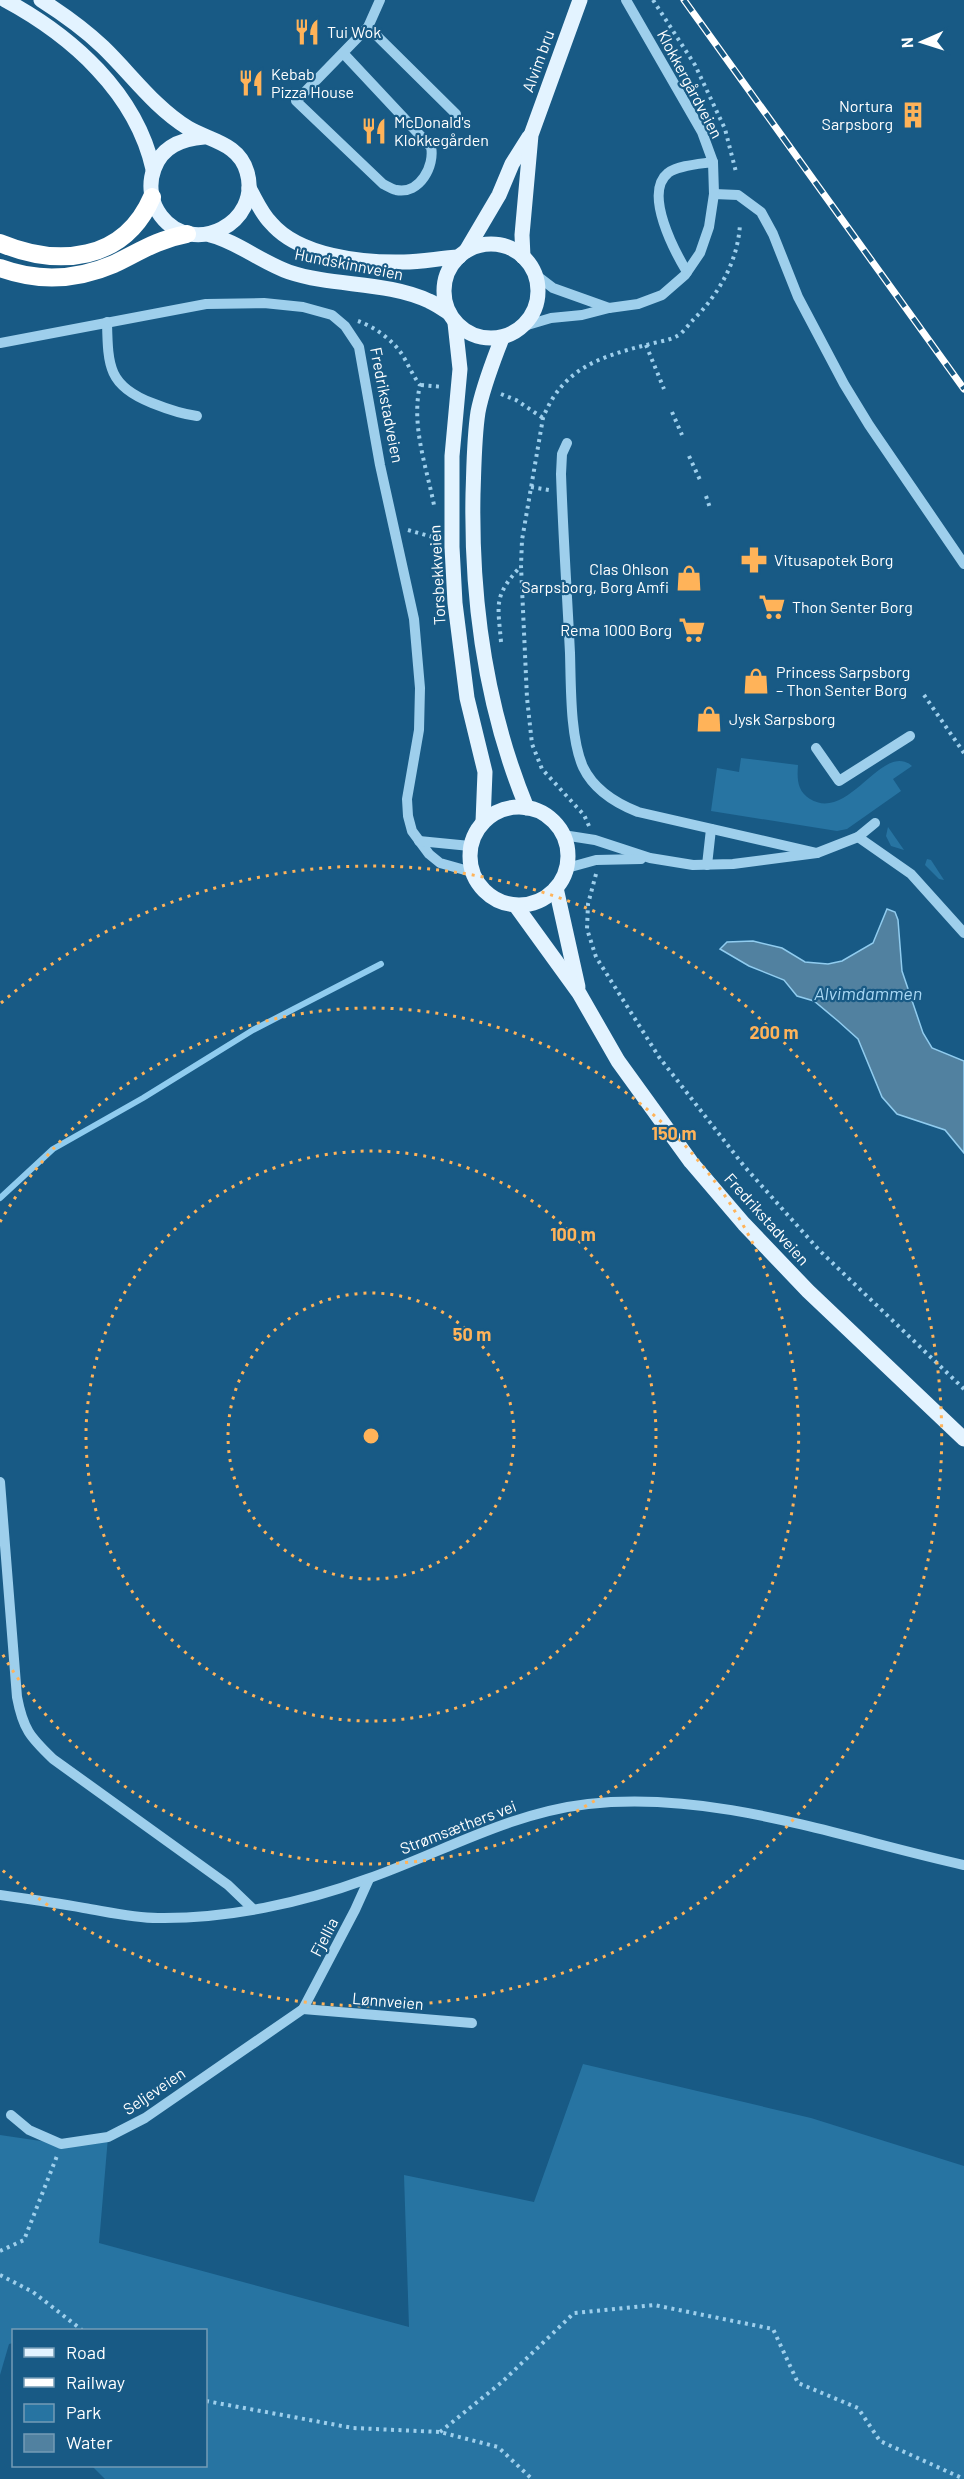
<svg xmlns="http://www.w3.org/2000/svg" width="964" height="2479" viewBox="0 0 964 2479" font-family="Barlow,sans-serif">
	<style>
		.green { fill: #2774a2 }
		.water { fill: #5181a0; stroke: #90ccef; stroke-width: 1.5 }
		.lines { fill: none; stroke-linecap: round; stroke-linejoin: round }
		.stream { stroke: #90ccef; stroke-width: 6 }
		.path { stroke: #9ecfec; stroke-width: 4; stroke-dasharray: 3 4.5; stroke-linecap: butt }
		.minor { stroke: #9ecfec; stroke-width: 10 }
		.major { stroke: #e3f3ff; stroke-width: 15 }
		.highway { stroke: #fff; stroke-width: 18 }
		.rail-casing { stroke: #fff; stroke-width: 7 }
		.rail { stroke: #185a85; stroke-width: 4.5; stroke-dasharray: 14; stroke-linecap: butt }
		.ring { fill: none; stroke: #ffb359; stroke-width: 3; stroke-dasharray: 3 6 }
		.labels { text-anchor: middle; stroke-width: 4.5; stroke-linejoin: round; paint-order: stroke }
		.poi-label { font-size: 16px; fill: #fff; stroke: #185a85; text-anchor: start }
		.street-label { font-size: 16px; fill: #fff; stroke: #185a85 }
		.water-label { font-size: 18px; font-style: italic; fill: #a9d8f4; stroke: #185a85 }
		.centre { fill: #ffb359; stroke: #185a85; stroke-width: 3 }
		.ring-label { font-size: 18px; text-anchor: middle; font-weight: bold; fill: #ffb359; stroke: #185a85; stroke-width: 4.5; stroke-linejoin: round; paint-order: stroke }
	</style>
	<rect width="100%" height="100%" fill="#185a85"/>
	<!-- green -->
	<g class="green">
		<path d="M741,758L798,765C797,779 797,791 810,799C849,823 883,740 912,766L893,779L901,791L847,829L837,831L711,811L717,768L739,772Z"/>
		<path d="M888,827L904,850L891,846L886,836Z"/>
		<path d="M927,859L931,860L944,880L939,879L925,865Z"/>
		<path d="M583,2064L811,2118L964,2166V2479H105L92,2466H206V2330H14L13,2343L9,2344L0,2375V2135L61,2144L108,2137L99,2243L409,2327L404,2175L534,2202Z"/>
	</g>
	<!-- water -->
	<path class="water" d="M887,909L895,912L898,920L902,971L923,1033L932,1048L964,1061V1153L945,1130L897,1114L882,1097L858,1039L838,1021L814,1001L797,996L784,980L749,966L720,949L727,942L753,941L782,948L805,962L828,964L842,961L873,943Z"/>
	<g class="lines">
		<!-- stream -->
		<path class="stream" d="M0,1198L53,1149L143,1098L253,1030L381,964"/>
		<!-- path -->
		<g class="path">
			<path d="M653,0L695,65L725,129L736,172"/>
			<path d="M358,321C375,327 394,341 403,356C409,366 413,376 420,385C411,426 426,465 434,505"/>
			<path d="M646,345L664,389"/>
			<path d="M421,385L443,387"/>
			<path d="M501,394L516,400L543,418"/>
			<path d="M672,412L682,435"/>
			<path d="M689,456L700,480"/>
			<path d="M531,487L549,490"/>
			<path d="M706,496L710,508"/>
			<path d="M408,530L436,538"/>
			<path d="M501,642C498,604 493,597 520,567"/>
			<path d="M924,695L964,753"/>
			<path d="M589,826L584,815L542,769L532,744L527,698L521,566L522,540L543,418C562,369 599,357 646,345C656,342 668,341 677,336C683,333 688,325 693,320C719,294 738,261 740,224"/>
			<path d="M596,874L588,904L587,929L596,957L659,1057L744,1166L819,1250L964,1389"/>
			<path d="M0,2251L24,2240L57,2156"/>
			<path d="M0,2275L33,2292L82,2330"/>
			<path d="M206,2401L353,2428L440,2432L498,2447L532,2479"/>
			<path d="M440,2432L502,2382L574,2313L654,2305L773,2329L798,2383L858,2408L880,2441L964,2479"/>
		</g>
		<!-- minor -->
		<g class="minor">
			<path d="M368,27L456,114"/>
			<path d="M343,53L431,147C435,165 420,195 396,190C392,189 387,186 383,184L296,101L368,27L380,0"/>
			<path d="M714,194L738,195L761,212L773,234L798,297L844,384L869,425L964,564"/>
			<path d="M687,272C675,252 643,193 668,173C679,165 700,164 713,162"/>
			<path d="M536,275L553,288L609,308"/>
			<path d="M107,322C108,366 108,386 152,403C167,409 181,414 197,416"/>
			<path d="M524,326L551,318L582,315L609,308L638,304L662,295L685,275L700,253L709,227L714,194L713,162L702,132L626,0"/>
			<path d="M0,343L206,304L264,303L303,307L332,315L345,326L359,347L380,465L414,619L420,688L419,730L407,799L408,816L412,831L429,854L440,863L472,872"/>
			<path d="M567,443L562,454L561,474C563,533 567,593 570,653C571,685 570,738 583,767C594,790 615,803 638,812L817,853"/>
			<path d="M816,748L839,781L910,736"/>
			<path d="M563,835L595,840L650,858L693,865L733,864L817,853L858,837L875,823"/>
			<path d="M858,837L911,874L964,933"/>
			<path d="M419,841L470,846"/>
			<path d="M707,865L711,829"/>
			<path d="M567,868L596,860L641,859"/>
			<path d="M0,1482L17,1697C23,1729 30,1737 53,1759L228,1885L252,1908"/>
			<path d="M0,1895C28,1899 56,1903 84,1908C108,1912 133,1918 158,1918C227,1919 302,1903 367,1879C441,1853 509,1813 588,1804C716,1790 841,1838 964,1865"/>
			<path d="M303,2009L472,2023"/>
			<path d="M11,2115L29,2130L61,2144L108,2137L145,2118L303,2009L355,1910L369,1879"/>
		</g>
		<!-- major -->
		<g class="major">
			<path d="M5,0C72,36 136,93 153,169"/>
			<path d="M41,0C63,14 84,29 103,47C131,74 154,107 188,128C210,141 239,143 247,172C262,223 193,258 161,216C151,203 148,185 154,169C162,146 182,139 204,137"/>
			<path d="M249,188C256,200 261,213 271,223C299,256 362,263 404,262C422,262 440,258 459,257"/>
			<path d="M210,235C236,241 261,262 289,272C334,287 386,281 429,301C436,304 443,309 449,313"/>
			<circle cx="491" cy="291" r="47"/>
			<path d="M466,251L499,195L512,164L529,137"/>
			<path d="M523,257L522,235L531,135L580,0"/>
			<path d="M455,323L460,369L452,456V547L455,603L467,698L485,772L483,822"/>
			<path d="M502,338C493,362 483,386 478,412C474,438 474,467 473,494C471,601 486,709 527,808"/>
			<circle cx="519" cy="856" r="49"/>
			<path d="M556,888L578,987"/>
			<path d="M516,906L579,993L618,1061L691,1162L744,1224L808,1291L964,1439"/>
		</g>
		<!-- highway -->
		<g class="highway">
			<path d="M0,243C58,267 124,262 152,197"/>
			<path d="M0,268C38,282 77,280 114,264C141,251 156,240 187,234"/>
		</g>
		<!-- rail casing -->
		<g class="rail-casing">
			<path id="rail" d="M684,0L964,389"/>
		</g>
		<!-- rail -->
		<use href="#rail" class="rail"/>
	</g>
	<!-- distance rings -->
	<g class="ring">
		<circle cx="371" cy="1436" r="143"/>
		<circle cx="371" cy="1436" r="285"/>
		<path d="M0 1222A428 428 0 1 1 0 1650"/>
		<path d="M1 1003A570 570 0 1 1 1 1869"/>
	</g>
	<!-- icons -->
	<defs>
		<g id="restaurant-bare" transform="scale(2.07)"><path d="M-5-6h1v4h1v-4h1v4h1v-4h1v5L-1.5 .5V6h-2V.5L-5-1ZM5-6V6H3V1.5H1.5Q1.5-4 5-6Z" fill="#ffb359" stroke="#185a85" stroke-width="2.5" paint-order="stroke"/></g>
		<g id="building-bare" transform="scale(2.07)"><path d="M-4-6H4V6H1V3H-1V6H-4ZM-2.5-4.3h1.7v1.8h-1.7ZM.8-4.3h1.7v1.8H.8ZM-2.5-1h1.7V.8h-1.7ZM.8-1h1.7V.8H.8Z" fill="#ffb359" stroke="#185a85" stroke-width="2.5" paint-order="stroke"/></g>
		<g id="pharmacy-bare" transform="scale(2.07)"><path d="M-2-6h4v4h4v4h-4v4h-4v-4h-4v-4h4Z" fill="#ffb359" stroke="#185a85" stroke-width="2.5" paint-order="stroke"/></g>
		<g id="shop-bare" transform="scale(2.07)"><path d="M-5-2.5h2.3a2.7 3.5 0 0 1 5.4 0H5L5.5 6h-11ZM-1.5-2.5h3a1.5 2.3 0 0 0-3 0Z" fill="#ffb359" stroke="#185a85" stroke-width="2.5" paint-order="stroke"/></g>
		<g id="supermarket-bare" transform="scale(2.07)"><path d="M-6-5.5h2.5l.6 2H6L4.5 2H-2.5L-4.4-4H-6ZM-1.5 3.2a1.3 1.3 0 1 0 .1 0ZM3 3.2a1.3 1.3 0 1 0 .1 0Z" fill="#ffb359" stroke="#185a85" stroke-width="2.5" paint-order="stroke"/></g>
	</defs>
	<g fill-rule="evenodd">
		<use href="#restaurant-bare" x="307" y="32"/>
		<use href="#restaurant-bare" x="251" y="83"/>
		<use href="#building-bare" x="913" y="115"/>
		<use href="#restaurant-bare" x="374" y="131"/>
		<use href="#pharmacy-bare" x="754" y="560"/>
		<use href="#shop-bare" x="689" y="578"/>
		<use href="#supermarket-bare" x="772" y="607"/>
		<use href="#supermarket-bare" x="692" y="630"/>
		<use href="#shop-bare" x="756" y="681"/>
		<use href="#shop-bare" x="709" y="719"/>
	</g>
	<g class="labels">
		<!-- poi labels -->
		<g class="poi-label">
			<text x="327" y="38">Tui Wok</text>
			<text x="271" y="80">Kebab<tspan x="271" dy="18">Pizza House</tspan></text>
			<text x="893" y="112" text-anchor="end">Nortura<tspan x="893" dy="18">Sarpsborg</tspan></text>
			<text x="394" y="128">McDonald's<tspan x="394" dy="18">Klokkegården</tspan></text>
			<text x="774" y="566">Vitusapotek Borg</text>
			<text x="669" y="575" text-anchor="end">Clas Ohlson<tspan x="669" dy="18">Sarpsborg, Borg Amfi</tspan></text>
			<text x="792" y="613">Thon Senter Borg</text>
			<text x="672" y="636" text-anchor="end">Rema 1000 Borg</text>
			<text x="776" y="678">Princess Sarpsborg<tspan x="776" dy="18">– Thon Senter Borg</tspan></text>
			<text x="729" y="725">Jysk Sarpsborg</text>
		</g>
		<!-- street labels -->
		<g class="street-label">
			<text transform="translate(538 61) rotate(-70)" y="6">Alvim bru</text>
			<text transform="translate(690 84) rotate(62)" y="6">Klokkergårdveien</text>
			<text transform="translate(349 264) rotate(11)" y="6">Hundskinnveien</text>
			<text transform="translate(387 405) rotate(79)" y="6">Fredrikstadveien</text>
			<text transform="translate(437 575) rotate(-93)" y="6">Torsbekkveien</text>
			<text transform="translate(767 1219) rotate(48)" y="6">Fredrikstadveien</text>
			<text transform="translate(458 1827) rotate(-21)" y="6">Strømsæthers vei</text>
			<text transform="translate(324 1937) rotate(-62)" y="6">Fjellia</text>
			<text transform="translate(388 2001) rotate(5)" y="6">Lønnveien</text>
			<text transform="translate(154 2091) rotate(-34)" y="6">Seljeveien</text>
		</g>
		<!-- water labels -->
		<g class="water-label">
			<text x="868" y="1000">Alvimdammen</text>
		</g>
	</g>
	<circle cx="371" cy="1436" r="9" class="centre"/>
	<g class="ring-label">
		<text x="774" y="1039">200 m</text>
		<text x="674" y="1140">150 m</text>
		<text x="573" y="1241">100 m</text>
		<text x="472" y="1341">50 m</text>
	</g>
	<!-- legend -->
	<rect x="12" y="2329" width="195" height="138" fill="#185a85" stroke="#749cb6" stroke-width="1.5"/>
	<rect x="24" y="2348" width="30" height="9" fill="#e3f3ff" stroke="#749cb6" stroke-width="1.5"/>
	<text x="66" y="2359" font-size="18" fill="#ffffff">Road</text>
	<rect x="24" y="2378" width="30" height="9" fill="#ffffff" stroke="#749cb6" stroke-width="1.5"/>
	<text x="66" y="2389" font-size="18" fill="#ffffff">Railway</text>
	<rect x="24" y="2404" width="30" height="18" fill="#2774a2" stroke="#749cb6" stroke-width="1.5"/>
	<text x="66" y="2419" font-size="18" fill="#ffffff">Park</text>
	<rect x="24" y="2434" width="30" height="18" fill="#5181a0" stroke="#749cb6" stroke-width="1.5"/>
	<text x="66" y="2449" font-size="18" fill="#ffffff">Water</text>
	<!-- north arrow -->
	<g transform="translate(922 42) rotate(267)" stroke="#185a85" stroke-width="4.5" paint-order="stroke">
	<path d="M0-4.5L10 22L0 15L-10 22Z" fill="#ffffff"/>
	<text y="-9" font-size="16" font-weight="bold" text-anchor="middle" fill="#ffffff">N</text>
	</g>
</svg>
